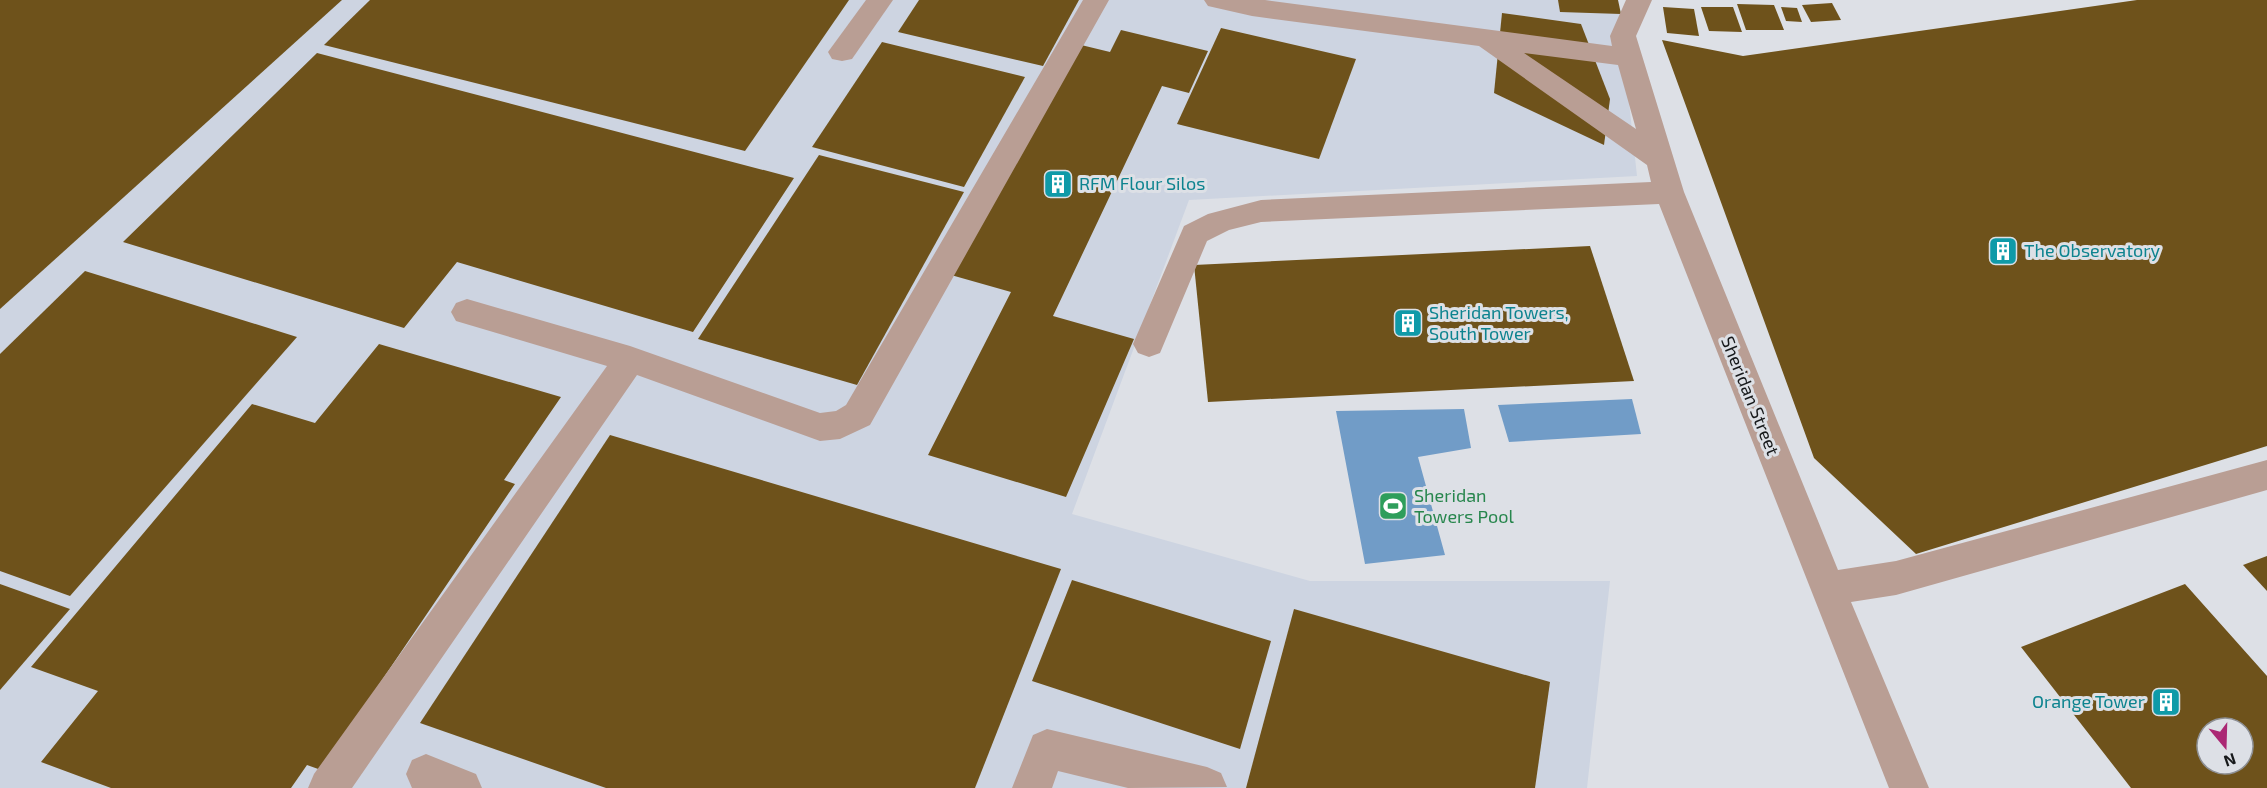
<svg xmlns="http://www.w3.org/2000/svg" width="2267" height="788" viewBox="0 0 2267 788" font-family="'Exo 2',sans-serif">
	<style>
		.built { fill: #cdd4e1 }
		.water { fill: #719cc7 }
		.building { fill: #6e521b; fill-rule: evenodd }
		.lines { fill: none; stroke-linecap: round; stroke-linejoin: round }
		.minor { fill: #b99e94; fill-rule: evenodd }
		.labels { text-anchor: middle; stroke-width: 6; stroke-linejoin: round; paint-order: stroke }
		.culture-label { font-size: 18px; fill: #0d838f; stroke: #dde0e6; text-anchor: start }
		.street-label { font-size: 18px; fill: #17191b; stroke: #dde0e6 }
		.leisure-label { font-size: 18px; fill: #27864d; stroke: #dde0e6; text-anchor: start }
	</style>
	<rect width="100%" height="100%" fill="#dde0e6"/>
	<!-- built -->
	<path class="built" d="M0,0H1618L1637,176L1189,200L1072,514L1310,581H1610L1587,788H0Z"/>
	<!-- water -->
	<g class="water">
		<path d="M1632,399L1641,434L1509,442L1498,405Z"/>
		<path d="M1464,409L1471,448L1418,457L1445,555L1365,564L1336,411Z"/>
	</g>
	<!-- building -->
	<g class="building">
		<path d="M0,0H342L0,309Z"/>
		<path d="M370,0H849L745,151L324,45Z"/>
		<path d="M919,0H1079L1043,66L898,32Z"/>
		<path d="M1558,0H1618L1621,14L1560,12Z"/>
		<path d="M2137,0H2267V446L1916,554L1814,458L1662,40L1743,56Z"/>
		<path d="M1832,3L1841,20L1811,22L1802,5Z"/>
		<path d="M1737,4L1774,5L1784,30H1746Z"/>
		<path d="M1663,7L1694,9L1699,36L1667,33Z"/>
		<path d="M1701,7H1733L1742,32L1709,31Z"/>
		<path d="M1781,7L1797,8L1802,22L1786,21Z"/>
		<path d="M1502,13L1581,24L1610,99L1604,145L1494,93Z"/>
		<path d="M1221,28L1356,59L1319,159L1177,124Z"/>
		<path d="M1121,30L1208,51L1189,93L1162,86L1053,316L1134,339L1066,497L928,455L1011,292L951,275L1077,44L1110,52Z"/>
		<path d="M882,42L1025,77L964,187L812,147Z"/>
		<path d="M317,53L794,178L693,332L457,262L404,328L123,242Z"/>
		<path d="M819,155L964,192L857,385L698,339Z"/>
		<path d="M1590,246L1634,381L1208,402L1194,265Z"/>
		<path d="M85,271L297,337L70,596L0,571V354Z"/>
		<path d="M379,344L561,397L504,480L515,484L321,770L307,765L291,788H111L41,762L98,691L31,667L252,404L315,423Z"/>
		<path d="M610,435L1061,569L975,788H606L420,723Z"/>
		<path d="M2267,556V591L2243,565Z"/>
		<path d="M1072,580L1271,641L1240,749L1032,681Z"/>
		<path d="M0,584L70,609L0,690Z"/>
		<path d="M2185,584L2267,676V788H2131L2021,647ZM2207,728H2243V764H2207Z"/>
		<path d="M1294,609L1550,682L1535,788H1246Z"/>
	</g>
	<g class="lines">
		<!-- minor -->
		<g class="minor">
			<path d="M866,0H893L852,59L842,61L832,59L828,52Z"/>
			<path d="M1083,0H1109L870,425L840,439L820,441L637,375L352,788H308L314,774L607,366L456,321L451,312L456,303L467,299L630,346L820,413L836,411L846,405Z"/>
			<path d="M1204,0H1265L1612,46L1610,36L1626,0H1652L1636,36L1684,192L1838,570L1896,561L2267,460V490L1896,595L1851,602L1929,788H1889L1659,204L1261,222L1229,230L1207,241L1160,353L1149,357L1138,353L1133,344L1184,226L1208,214L1261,200L1651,182L1647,165L1479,46L1252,16L1208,6ZM1524,53L1618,65L1636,129Z"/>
			<path d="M1047,729L1207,767L1221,773L1227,787L1128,788L1058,771L1052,788H1012L1033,735Z"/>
			<path d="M426,754L476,774L482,788H412L406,774L412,760Z"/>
		</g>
	</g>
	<!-- icons -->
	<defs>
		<g id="building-square" transform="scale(1.5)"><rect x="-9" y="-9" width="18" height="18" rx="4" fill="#0f9aa8" stroke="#dde0e6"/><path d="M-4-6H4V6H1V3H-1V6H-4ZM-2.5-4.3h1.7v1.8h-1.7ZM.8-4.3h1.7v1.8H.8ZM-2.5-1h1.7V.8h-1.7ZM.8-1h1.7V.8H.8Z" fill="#fff"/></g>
		<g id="stadium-square" transform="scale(1.5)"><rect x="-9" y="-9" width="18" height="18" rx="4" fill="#2e9e5b" stroke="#dde0e6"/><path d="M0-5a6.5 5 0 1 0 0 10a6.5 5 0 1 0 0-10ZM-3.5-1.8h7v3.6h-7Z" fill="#fff"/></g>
	</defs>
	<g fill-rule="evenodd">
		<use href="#building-square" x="1058" y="184"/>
		<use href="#building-square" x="2003" y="251"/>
		<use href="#building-square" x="1408" y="323"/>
		<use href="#stadium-square" x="1393" y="506"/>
		<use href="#building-square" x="2166" y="702"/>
	</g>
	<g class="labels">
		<!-- culture labels -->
		<g class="culture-label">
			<text x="1079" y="190">RFM Flour Silos</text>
			<text x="2024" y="257">The Observatory</text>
			<text x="1429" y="319">Sheridan Towers,<tspan x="1429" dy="21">South Tower</tspan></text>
			<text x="2145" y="708" text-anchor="end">Orange Tower</text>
		</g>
		<!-- street labels -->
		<g class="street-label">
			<text transform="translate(1750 396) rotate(68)" y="6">Sheridan Street</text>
		</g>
		<!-- leisure labels -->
		<g class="leisure-label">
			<text x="1414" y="502">Sheridan<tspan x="1414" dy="21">Towers Pool</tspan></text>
		</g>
	</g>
	<!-- north arrow -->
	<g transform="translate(2225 746) rotate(161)"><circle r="28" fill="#dde0e6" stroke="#8e9095" stroke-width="1.5"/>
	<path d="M0-4.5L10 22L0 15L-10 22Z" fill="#ab2874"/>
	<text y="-9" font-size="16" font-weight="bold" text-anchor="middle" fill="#17191b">N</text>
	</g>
</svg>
